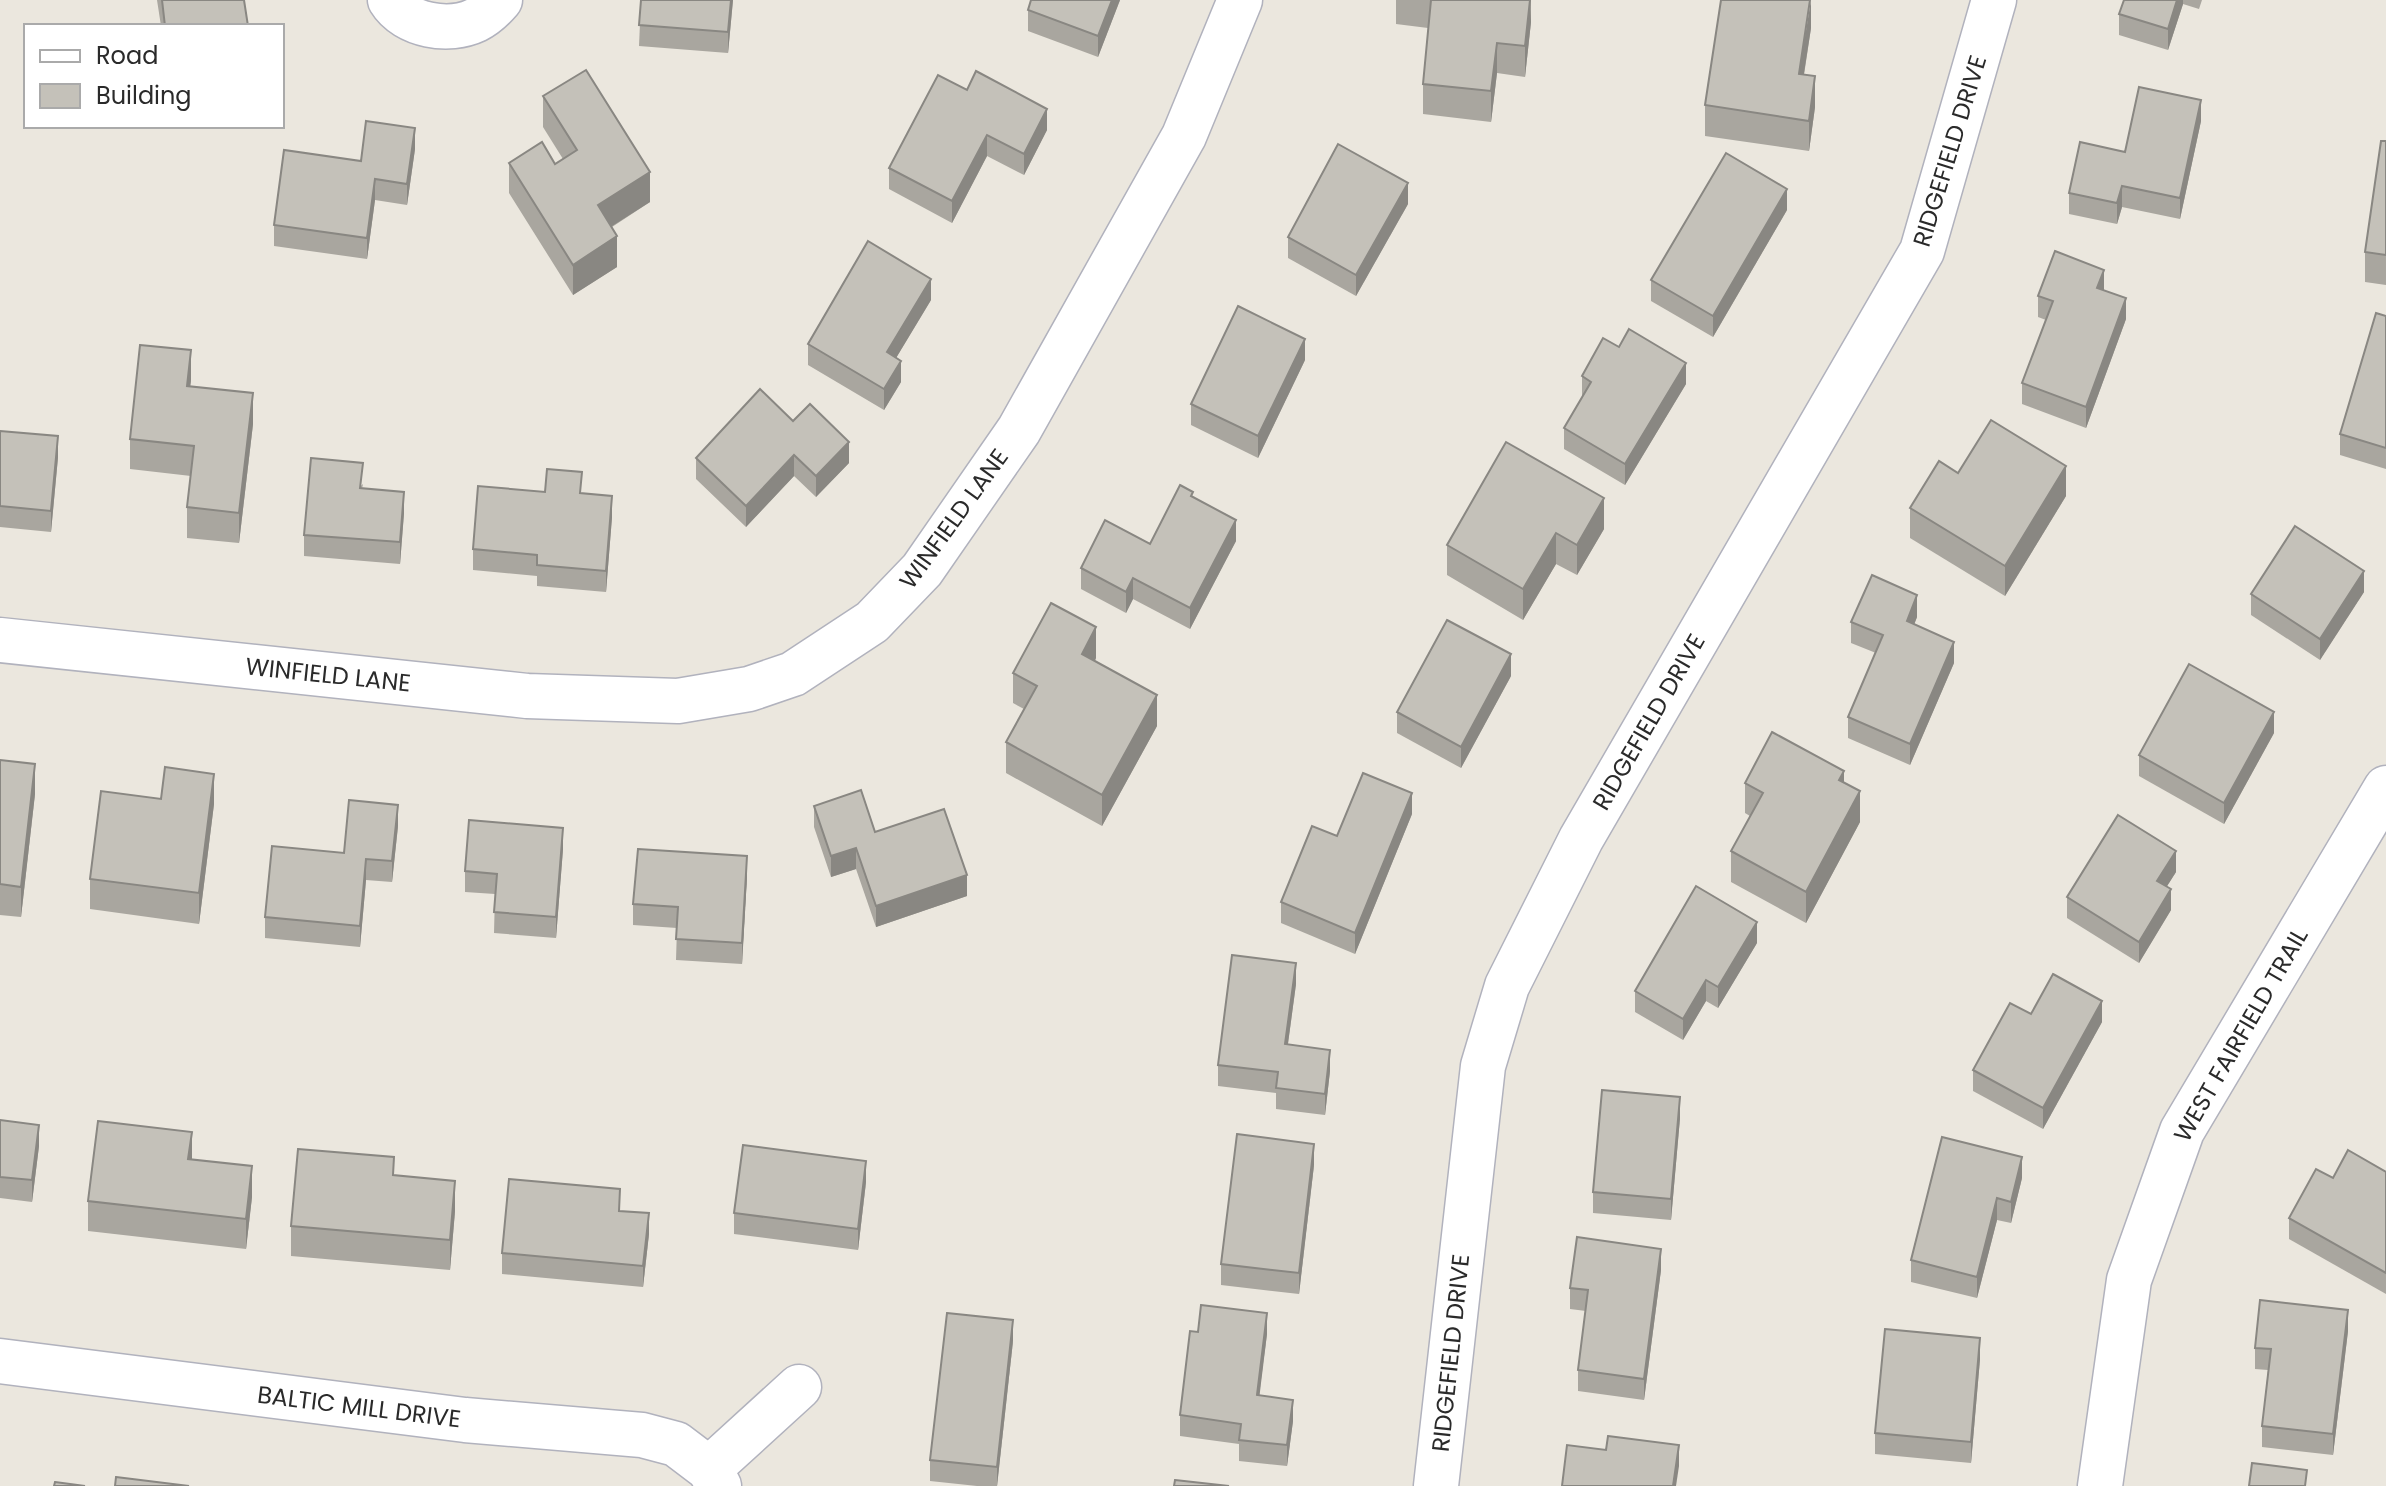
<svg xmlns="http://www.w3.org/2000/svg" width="2386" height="1486" viewBox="0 0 2386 1486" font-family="Poppins,sans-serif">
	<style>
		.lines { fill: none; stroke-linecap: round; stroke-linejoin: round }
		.minor-casing { stroke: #b1b2bd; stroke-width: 47 }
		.minor { stroke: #fff; stroke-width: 44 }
		.wall { fill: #a9a69f }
		.shaded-wall { fill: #898782 }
		.building { fill: #c4c1b9; stroke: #898782; stroke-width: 2 }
		.labels { text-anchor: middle; stroke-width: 7; stroke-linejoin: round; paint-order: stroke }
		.street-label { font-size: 24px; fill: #2a2a2a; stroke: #fff }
	</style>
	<rect width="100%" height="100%" fill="#ebe7de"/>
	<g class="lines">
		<!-- minor casing -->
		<g class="minor-casing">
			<g id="minor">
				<path d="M390,0C406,26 449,33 476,20C484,16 494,7 500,0"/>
				<path d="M0,640L527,696L678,701L749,689L793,674L872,622L922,570L1019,430L1184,136L1240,0"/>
				<path d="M0,1361L465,1420L642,1435L676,1444L709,1469L719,1486"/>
				<path d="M709,1469L799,1387"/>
				<path d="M1436,1486L1483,1066L1507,986L1581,839L1922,251L1994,0"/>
				<path d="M2100,1486L2129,1280L2182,1131L2386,788"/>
			</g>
		</g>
		<!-- minor -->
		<use href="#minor" class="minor"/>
	</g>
	<!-- wall -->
	<g class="wall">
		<path d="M157,0H244L248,26H161Z"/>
		<path d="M641,0H733L728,53L639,46Z"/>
		<path d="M1120,0L1098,57L1028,31V10Z"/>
		<path d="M1396,0H1531V22L1525,77L1497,73L1491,122L1423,114V84L1428,28L1396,24Z"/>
		<path d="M2124,0H2202L2199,9L2183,4L2168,50L2119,35V14Z"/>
		<path d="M1811,28L1804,75L1815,107L1809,151L1705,136V105Z"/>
		<path d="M938,75L1047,130L1024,175L987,156L952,223L889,189V168Z"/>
		<path d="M543,96L650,202L612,227L617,267L573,295L509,193V163L555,164L563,159L543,127Z"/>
		<path d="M2201,121L2180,219L2122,207L2117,224L2069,214V193L2125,152Z"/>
		<path d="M2386,141V285L2365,282V252Z"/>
		<path d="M415,149L407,205L375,200L367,259L274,246V225L361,161Z"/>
		<path d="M1408,204L1356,296L1288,258V237Z"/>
		<path d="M1787,210L1713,337L1651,301V280Z"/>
		<path d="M2104,291L2126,319L2086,428L2022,404V383L2046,320L2038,317V296Z"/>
		<path d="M931,300L896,358L901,382L884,410L808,365V344Z"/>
		<path d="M2386,316V469L2340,455V434Z"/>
		<path d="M1619,347L1686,384L1625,485L1564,449V428L1582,397V376Z"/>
		<path d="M1305,360L1258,458L1191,425V404Z"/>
		<path d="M191,380L190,386L253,424L239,543L187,538V507L191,476L130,469V439Z"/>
		<path d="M793,421L849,463L816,497L794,476L746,527L696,479V458Z"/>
		<path d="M0,431L58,457L51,532L0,527Z"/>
		<path d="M1958,473L2066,496L2005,596L1910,538V508Z"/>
		<path d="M363,484L362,489L404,513L400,564L304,556V535Z"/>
		<path d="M545,492L582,493L612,517L606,592L537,586V576L473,570V549Z"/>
		<path d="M1193,497L1236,541L1190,629L1133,599L1126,613L1081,589V568L1150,544Z"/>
		<path d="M1604,529L1577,575L1556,564L1523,620L1447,575V545Z"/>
		<path d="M2364,592L2320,660L2251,615V594Z"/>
		<path d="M1917,617L1914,625L1954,663L1910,765L1848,738V717L1876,653L1851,643V622Z"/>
		<path d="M1096,658L1095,661L1157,726L1102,826L1006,773V742L1024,709L1013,703V673Z"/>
		<path d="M1511,676L1461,768L1397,733V712Z"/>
		<path d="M2274,733L2224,824L2139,776V755Z"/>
		<path d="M0,760L35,794L21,917L0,915Z"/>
		<path d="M1745,783H1844L1860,822L1806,923L1731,882V851L1750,816L1745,813Z"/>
		<path d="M161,799L214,804L199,924L90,909V879Z"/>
		<path d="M814,806L875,832L967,896L876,927L856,869L831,877L814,827Z"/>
		<path d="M1412,814L1355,954L1281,923V902L1337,836Z"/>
		<path d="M398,826L392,882L366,880L360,947L265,938V917L344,853Z"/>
		<path d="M563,849L556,938L494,933L495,894L465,892V871Z"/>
		<path d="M2176,872L2167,886L2171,910L2139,963L2067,918V897Z"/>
		<path d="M747,877L742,964L676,960L677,928L633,925V904Z"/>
		<path d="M1757,943L1718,1008L1706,1001L1683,1040L1635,1012V991Z"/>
		<path d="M1296,984L1288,1044L1330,1071L1325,1115L1276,1109V1093L1218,1086V1065Z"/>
		<path d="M2031,1014L2102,1022L2043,1129L1973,1091V1070Z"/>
		<path d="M1680,1118L1671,1220L1593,1213V1192Z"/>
		<path d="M0,1120L39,1146L32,1202L0,1198Z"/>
		<path d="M1314,1165L1299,1294L1221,1285V1264Z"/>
		<path d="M2386,1172V1294L2289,1239V1218L2333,1178Z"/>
		<path d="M394,1175L455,1211L450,1270L291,1256V1226Z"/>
		<path d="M2022,1178L2011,1223L1997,1220L1977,1298L1911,1282V1260Z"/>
		<path d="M866,1182L858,1250L734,1234V1213Z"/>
		<path d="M252,1197L246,1249L88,1231V1201Z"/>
		<path d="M620,1211L649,1234L643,1287L502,1274V1253Z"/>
		<path d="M1661,1270L1644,1400L1578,1391V1370L1586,1311L1570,1309V1288Z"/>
		<path d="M2348,1331L2333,1455L2262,1447V1426L2268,1370L2255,1369V1348Z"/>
		<path d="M1198,1332L1267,1334L1259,1395L1293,1421L1287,1466L1239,1461V1444L1180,1436V1415Z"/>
		<path d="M1013,1341L997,1486H977L930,1481V1460Z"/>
		<path d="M1980,1359L1971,1463L1875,1454V1433Z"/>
	</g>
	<!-- shaded-wall -->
	<g class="shaded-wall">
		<path d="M731,0H733L728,53V32Z"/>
		<path d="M1112,0H1120L1098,57V36Z"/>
		<path d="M1530,0L1531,22L1525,77V46Z"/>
		<path d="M1811,0V28L1799,105V74Z"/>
		<path d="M2177,0H2183V4L2168,50V29Z"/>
		<path d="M1497,43V73L1491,122V91Z"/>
		<path d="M1815,76V107L1809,151V121Z"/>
		<path d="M2201,100V121L2180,219V198Z"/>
		<path d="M1047,109V130L1024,175V154Z"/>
		<path d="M415,128V149L407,205V184Z"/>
		<path d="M987,135V156L952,223V201Z"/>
		<path d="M650,172V202L598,235V205Z"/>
		<path d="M375,179V200L367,259V238Z"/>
		<path d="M1408,183V204L1356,296V275Z"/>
		<path d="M2122,186V207L2117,224V203Z"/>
		<path d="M1787,189V210L1713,337V316Z"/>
		<path d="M617,236V267L573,295V265Z"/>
		<path d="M2104,270V291L2097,288Z"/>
		<path d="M931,279V300L887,373V352Z"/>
		<path d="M2126,298V319L2086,428V407Z"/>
		<path d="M1305,339V360L1258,458V436Z"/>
		<path d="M191,350V380L187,417V386Z"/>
		<path d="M901,361V382L884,410V389Z"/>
		<path d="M1686,363V384L1625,485V464Z"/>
		<path d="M253,393V424L239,543V513Z"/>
		<path d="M58,436V457L51,532V511Z"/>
		<path d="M849,442V463L816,497V476Z"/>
		<path d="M794,455V476L746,527V506Z"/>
		<path d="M2066,466V496L2005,596V566Z"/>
		<path d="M404,492V513L400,564V542Z"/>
		<path d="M612,496V517L606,592V571Z"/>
		<path d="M1604,498V529L1577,575V545Z"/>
		<path d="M1236,520V541L1190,629V608Z"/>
		<path d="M1556,533V564L1523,620V589Z"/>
		<path d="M2364,571V592L2320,660V639Z"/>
		<path d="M1133,578V599L1126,613V592Z"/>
		<path d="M1917,595V617L1907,642V621Z"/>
		<path d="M1096,627V658L1082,685V654Z"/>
		<path d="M1954,642V663L1910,765V744Z"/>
		<path d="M1511,654V676L1461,768V747Z"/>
		<path d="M1157,695V726L1102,826V795Z"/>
		<path d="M2274,712V733L2224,824V803Z"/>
		<path d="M35,764V794L21,917V887Z"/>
		<path d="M1844,771V801L1839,780Z"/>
		<path d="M214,774V804L199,924V893Z"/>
		<path d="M1860,791V822L1806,923V892Z"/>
		<path d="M1412,793V814L1355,954V933Z"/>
		<path d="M398,805V826L392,882V861Z"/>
		<path d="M563,828V849L556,938V917Z"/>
		<path d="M856,848V869L831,877V856Z"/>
		<path d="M2176,851V872L2157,902V881Z"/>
		<path d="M747,856V877L742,964V943Z"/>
		<path d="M366,859V880L360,947V926Z"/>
		<path d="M967,875V896L876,927V906Z"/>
		<path d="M2171,889V910L2139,963V942Z"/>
		<path d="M1757,922V943L1718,1008V987Z"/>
		<path d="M1296,963V984L1285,1065V1044Z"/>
		<path d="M1706,980V1001L1683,1040V1019Z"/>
		<path d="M2102,1001V1022L2043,1129V1108Z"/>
		<path d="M1330,1050V1071L1325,1115V1094Z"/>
		<path d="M1680,1097V1118L1671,1220V1199Z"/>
		<path d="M39,1125V1146L32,1202V1180Z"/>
		<path d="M192,1132V1162L188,1159Z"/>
		<path d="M1314,1144V1165L1299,1294V1273Z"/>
		<path d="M2022,1157V1178L2011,1223V1202Z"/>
		<path d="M866,1161V1182L858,1250V1229Z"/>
		<path d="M252,1166V1197L246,1249V1219Z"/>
		<path d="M455,1181V1211L450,1270V1240Z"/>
		<path d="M1997,1198V1220L1977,1298V1277Z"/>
		<path d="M649,1213V1234L643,1287V1266Z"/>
		<path d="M1661,1249V1270L1644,1400V1379Z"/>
		<path d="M2348,1310V1331L2333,1455V1434Z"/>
		<path d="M1267,1313V1334L1257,1416V1395Z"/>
		<path d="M1013,1320V1341L997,1486V1467Z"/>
		<path d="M1980,1338V1359L1971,1463V1442Z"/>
		<path d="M1293,1400V1421L1287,1466V1445Z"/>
		<path d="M1679,1445V1466L1676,1486H1673Z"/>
	</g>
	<!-- building -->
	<g class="building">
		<path d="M162,0H244L248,26H165Z"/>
		<path d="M641,0H731L728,32L639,25Z"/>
		<path d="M1031,0H1112L1098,36L1028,10Z"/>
		<path d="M1431,0H1530L1525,46L1497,43L1491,91L1423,84Z"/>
		<path d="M1721,0H1810L1799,74L1815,76L1809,121L1705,105Z"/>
		<path d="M2124,0H2177L2168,29L2119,14Z"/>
		<path d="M586,70L650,172L598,205L617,236L573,265L509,163L542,142L555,164L577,150L543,96Z"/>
		<path d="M976,71L1047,109L1024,154L987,135L952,201L889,168L938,75L967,90Z"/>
		<path d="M2139,87L2201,100L2180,198L2122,186L2117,203L2069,193L2080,142L2125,152Z"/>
		<path d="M366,121L415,128L407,184L375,179L367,238L274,225L284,150L361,161Z"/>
		<path d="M2381,141H2386V255L2365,252Z"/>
		<path d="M1338,144L1408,183L1356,275L1288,237Z"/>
		<path d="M1726,153L1787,189L1713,316L1651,280Z"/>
		<path d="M868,241L931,279L887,352L901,361L884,389L808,344Z"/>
		<path d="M2055,251L2104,270L2097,288L2126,298L2086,407L2022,383L2053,301L2038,296Z"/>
		<path d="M1238,306L1305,339L1258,436L1191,404Z"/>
		<path d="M2376,313L2386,316V448L2340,434Z"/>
		<path d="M1629,329L1686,363L1625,464L1564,428L1591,382L1582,376L1603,338L1619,347Z"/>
		<path d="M140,345L191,350L187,386L253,393L239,513L187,507L194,446L130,439Z"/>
		<path d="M760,389L793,421L810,404L849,442L816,476L794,455L746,506L696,458Z"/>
		<path d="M1991,420L2066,466L2005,566L1910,508L1939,461L1958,473Z"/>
		<path d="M0,431L58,436L51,511L0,506Z"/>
		<path d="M1506,442L1604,498L1577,545L1556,533L1523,589L1447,545Z"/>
		<path d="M311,458L363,463L360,488L404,492L400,542L304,535Z"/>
		<path d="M547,469L582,472L580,493L612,496L606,571L537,565V555L473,549L478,486L545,492Z"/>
		<path d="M1180,485L1193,492L1191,496L1236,520L1190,608L1133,578L1126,592L1081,568L1105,520L1150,544Z"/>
		<path d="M2295,526L2364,571L2320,639L2251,594Z"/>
		<path d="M1872,575L1917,595L1907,621L1954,642L1910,744L1848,717L1883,635L1851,622Z"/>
		<path d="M1051,603L1096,627L1082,654L1157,695L1102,795L1006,742L1037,686L1013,673Z"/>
		<path d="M1447,620L1511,654L1461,747L1397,712Z"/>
		<path d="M2189,664L2274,712L2224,803L2139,755Z"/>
		<path d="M1772,732L1844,771L1839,780L1860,791L1806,892L1731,851L1763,793L1745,783Z"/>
		<path d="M0,760L35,764L21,887L0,884Z"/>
		<path d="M165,767L214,774L199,893L90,879L101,791L161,799Z"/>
		<path d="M1363,773L1412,793L1355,933L1281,902L1312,826L1337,836Z"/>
		<path d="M861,790L875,832L944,809L967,875L876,906L856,848L831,856L814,806Z"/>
		<path d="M349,800L398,805L392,861L366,859L360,926L265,917L272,846L344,853Z"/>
		<path d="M2118,815L2176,851L2157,881L2171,889L2139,942L2067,897Z"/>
		<path d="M469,820L563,828L556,917L494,912L497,874L465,871Z"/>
		<path d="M638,849L747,856L742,943L676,939L678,907L633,904Z"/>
		<path d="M1696,886L1757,922L1718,987L1706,980L1683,1019L1635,991Z"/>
		<path d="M1232,955L1296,963L1285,1044L1330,1050L1325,1094L1276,1088L1278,1072L1218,1065Z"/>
		<path d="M2053,974L2102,1001L2043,1108L1973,1070L2010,1003L2031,1014Z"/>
		<path d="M1602,1090L1680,1097L1671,1199L1593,1192Z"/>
		<path d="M0,1120L39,1125L32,1180L0,1177Z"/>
		<path d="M98,1121L192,1132L188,1159L252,1166L246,1219L88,1201Z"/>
		<path d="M1237,1134L1314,1144L1299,1273L1221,1264Z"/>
		<path d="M1942,1137L2022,1157L2011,1202L1997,1198L1977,1277L1911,1260Z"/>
		<path d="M743,1145L866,1161L858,1229L734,1213Z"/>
		<path d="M298,1149L394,1157L393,1175L455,1181L450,1240L291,1226Z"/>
		<path d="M2348,1150L2386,1172V1273L2289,1218L2316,1169L2333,1178Z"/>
		<path d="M509,1179L620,1189L619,1211L649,1213L643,1266L502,1253Z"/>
		<path d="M1577,1237L1661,1249L1644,1379L1578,1370L1588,1290L1570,1288Z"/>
		<path d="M2260,1300L2348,1310L2333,1434L2262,1426L2271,1349L2255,1348Z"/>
		<path d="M1201,1305L1267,1313L1257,1395L1293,1400L1287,1445L1239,1440L1241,1424L1180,1415L1190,1331L1198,1332Z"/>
		<path d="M947,1313L1013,1320L997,1467L930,1460Z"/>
		<path d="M1885,1329L1980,1338L1971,1442L1875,1433Z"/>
		<path d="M1608,1436L1679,1445L1673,1486H1562L1567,1445L1606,1450Z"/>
		<path d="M2252,1463L2307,1470L2305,1486H2249Z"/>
		<path d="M116,1477L189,1486H115Z"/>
		<path d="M1175,1480L1229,1486H1174Z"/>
		<path d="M55,1482L85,1486H54Z"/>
	</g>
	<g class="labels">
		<!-- street labels -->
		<g class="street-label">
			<text transform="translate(1950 151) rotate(-73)" y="8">RIDGEFIELD DRIVE</text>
			<text transform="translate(954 519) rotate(-54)" y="8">WINFIELD LANE</text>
			<text transform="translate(328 675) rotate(6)" y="8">WINFIELD LANE</text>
			<text transform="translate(1649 722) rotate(-60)" y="8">RIDGEFIELD DRIVE</text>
			<text transform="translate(2241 1035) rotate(-60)" y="8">WEST FAIRFIELD TRAIL</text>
			<text transform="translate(1451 1353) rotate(-84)" y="8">RIDGEFIELD DRIVE</text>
			<text transform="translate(359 1407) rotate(7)" y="8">BALTIC MILL DRIVE</text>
		</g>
	</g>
	<!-- legend -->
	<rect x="24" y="24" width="260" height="104" fill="#ffffff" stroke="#aaaaaa" stroke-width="2"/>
	<rect x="40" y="50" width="40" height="12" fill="#ffffff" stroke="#aaaaaa" stroke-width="2"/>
	<text x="96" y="64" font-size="24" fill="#2a2a2a">Road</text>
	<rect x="40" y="84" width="40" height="24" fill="#c4c1b9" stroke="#aaaaaa" stroke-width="2"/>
	<text x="96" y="104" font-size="24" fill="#2a2a2a">Building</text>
</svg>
